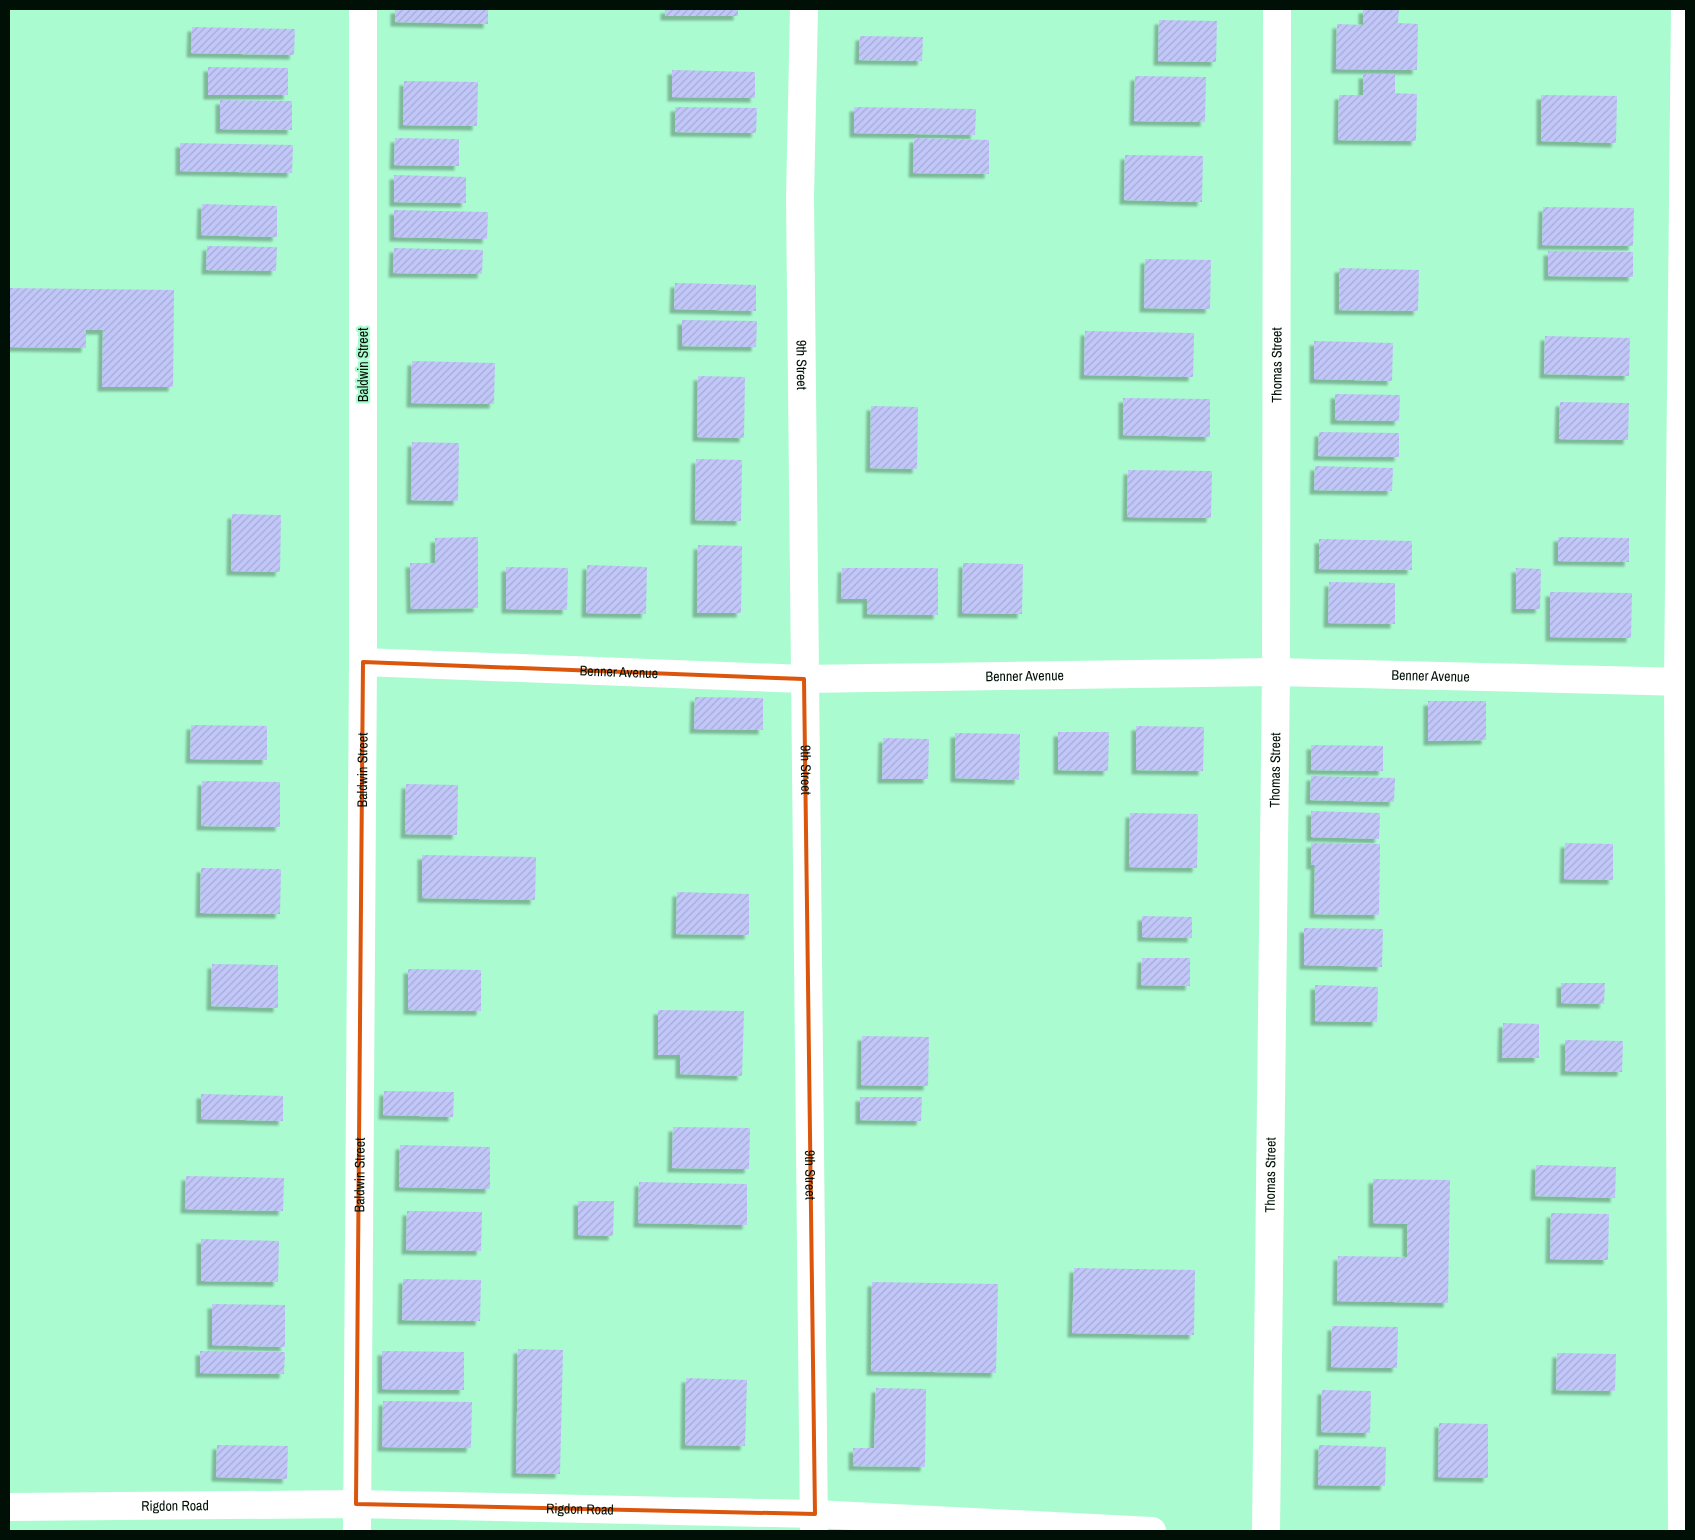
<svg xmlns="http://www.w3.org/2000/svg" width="1695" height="1540" viewBox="0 0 1695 1540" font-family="'Archivo Narrow',sans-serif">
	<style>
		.building { fill: url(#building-hatch); filter: url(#shadow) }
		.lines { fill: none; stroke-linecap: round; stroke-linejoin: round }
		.street { stroke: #fff; stroke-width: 28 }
		.marked { fill: none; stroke: #dc550c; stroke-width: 4; stroke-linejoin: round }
		.labels { text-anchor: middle; stroke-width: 4.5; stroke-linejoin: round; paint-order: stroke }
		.street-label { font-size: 14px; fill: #001006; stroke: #aafbd0 }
	</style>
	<defs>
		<pattern id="building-hatch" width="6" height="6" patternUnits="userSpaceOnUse" patternTransform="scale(1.25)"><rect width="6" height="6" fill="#c2c7f9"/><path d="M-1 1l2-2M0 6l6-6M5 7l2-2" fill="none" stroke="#a5aad4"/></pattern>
		<filter id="shadow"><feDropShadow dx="-4.5" dy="4.5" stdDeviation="1" flood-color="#0004"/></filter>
	</defs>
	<rect width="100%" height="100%" fill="#aafbd0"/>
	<!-- building -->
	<g class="building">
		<path d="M395,9H488V24L395,22Z"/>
		<rect x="665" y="9" width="73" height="7"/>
		<path d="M1363,9H1399L1398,23L1418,24L1417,70L1336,69L1337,24L1363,25Z"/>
		<path d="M1159,20L1217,21L1216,62L1158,61Z"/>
		<path d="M192,27L295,29L294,55L191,53Z"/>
		<path d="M860,36L923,37L922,61L859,60Z"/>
		<path d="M208,67L288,68V95H208Z"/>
		<path d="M672,70L755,72V98L672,97Z"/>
		<path d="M1363,74H1395V93L1417,94L1416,141L1338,140L1339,95H1363Z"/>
		<path d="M1135,76L1206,77L1205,122L1134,121Z"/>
		<path d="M404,81L478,82L477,126L403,125Z"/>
		<path d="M1541,95L1617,96L1616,143L1541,141Z"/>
		<path d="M220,100L292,101V130L220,129Z"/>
		<path d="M675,107L757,108L756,133L675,132Z"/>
		<path d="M854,107L976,109L975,135L854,133Z"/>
		<path d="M395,138L459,139V166L394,165Z"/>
		<path d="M914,138L989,140V174L913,173Z"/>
		<path d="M180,143L293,145L292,173L180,171Z"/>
		<path d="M1125,155L1203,156L1202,202L1124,200Z"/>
		<path d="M394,175L466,177V203L394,202Z"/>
		<path d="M202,204L277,206V237L201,235Z"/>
		<path d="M1543,207L1634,208L1633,246L1542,245Z"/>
		<path d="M394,210L488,212L487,239L394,237Z"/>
		<path d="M207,246L277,247L276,271L206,270Z"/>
		<path d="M394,248L483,250L482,274L393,273Z"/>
		<path d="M1548,251L1633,252V277L1548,276Z"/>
		<path d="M1145,259L1211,260L1210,309L1144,308Z"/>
		<path d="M1339,268L1419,270L1418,311L1339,310Z"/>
		<path d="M675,283L756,285V311L674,309Z"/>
		<path d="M9,288L174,290L173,387H102L103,330H86V348L9,347Z"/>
		<path d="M682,320L757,321L756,347L682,346Z"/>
		<path d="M1085,331L1194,333L1193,377L1084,375Z"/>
		<path d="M1545,336L1630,338L1629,376L1544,374Z"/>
		<path d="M1314,341L1393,343L1392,381L1314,379Z"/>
		<path d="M412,361L495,363L494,404L411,403Z"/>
		<path d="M698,376L745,377L744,438L697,437Z"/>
		<path d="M1335,394L1400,395L1399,421L1335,420Z"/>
		<path d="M1123,398L1210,399V437L1123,435Z"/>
		<path d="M1560,402L1629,403L1628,440L1559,439Z"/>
		<path d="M871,406L918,407L917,469L870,468Z"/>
		<path d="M1319,432L1399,433V457L1318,456Z"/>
		<path d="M412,442L459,443L458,501L411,500Z"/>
		<path d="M696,459L742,460L741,521L695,520Z"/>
		<path d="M1315,466L1393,468L1392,491L1314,490Z"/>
		<path d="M1128,470L1212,471L1211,518L1127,517Z"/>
		<path d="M232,514L281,515L280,572L231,571Z"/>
		<path d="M478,537V608L411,609L410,563H435V538Z"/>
		<path d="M1558,537L1629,538V562L1558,561Z"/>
		<path d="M1319,539L1412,541V570L1319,569Z"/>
		<path d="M698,545L742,546L741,613H697Z"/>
		<path d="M963,563L1023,564L1022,614L962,613Z"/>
		<path d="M587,565L647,567L646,614L586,613Z"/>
		<path d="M506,567L568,568L567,610L506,609Z"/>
		<path d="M842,568H938V615L867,614V599H841Z"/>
		<path d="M1516,568L1541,569L1540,609H1516Z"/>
		<path d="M1329,582L1395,583V624L1328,623Z"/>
		<path d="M1550,592L1632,593L1631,638L1550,637Z"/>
		<path d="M695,697L763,698V730L694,729Z"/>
		<path d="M1428,701H1486V740L1428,741Z"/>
		<path d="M191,725L267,726V760L190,759Z"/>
		<path d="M1136,726L1204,727L1203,771L1136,770Z"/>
		<path d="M1058,732H1109L1108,771L1058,770Z"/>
		<path d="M955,733L1020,734L1019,780L955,778Z"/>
		<path d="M883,738L929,739L928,779H882Z"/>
		<path d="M1311,745L1383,746V771L1311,770Z"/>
		<path d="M1311,776L1395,778L1394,802L1310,800Z"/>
		<path d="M202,781L280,782V827L201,826Z"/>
		<path d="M406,784L458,785L457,835L405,834Z"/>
		<path d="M1311,811L1380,813L1379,839L1311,837Z"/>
		<path d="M1130,813L1198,814L1197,868L1129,867Z"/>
		<path d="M1311,843L1380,844L1379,915L1314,914L1315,865H1311Z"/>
		<path d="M1565,843L1613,844V880L1564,879Z"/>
		<path d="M422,855L536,857L535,900L422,898Z"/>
		<path d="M201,868L281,869L280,914L200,913Z"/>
		<path d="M677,892L749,894V935L676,934Z"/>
		<path d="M1142,916L1192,917V938L1142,937Z"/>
		<path d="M1304,928L1383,929L1382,967L1304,965Z"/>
		<path d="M1142,958H1190V986L1141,985Z"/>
		<path d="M212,964L278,965V1008L211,1006Z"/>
		<path d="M408,969L481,970V1011L408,1010Z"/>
		<path d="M1561,983H1605L1604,1004L1561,1003Z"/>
		<path d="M1315,985L1378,987L1377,1022L1315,1021Z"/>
		<path d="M658,1010L744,1011L742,1076L680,1074V1055H658Z"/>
		<path d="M1503,1023L1539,1024V1058H1502Z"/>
		<path d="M862,1036L929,1037L928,1086L861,1085Z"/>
		<path d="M1565,1040L1623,1041L1622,1072L1565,1071Z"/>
		<path d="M384,1091L454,1092L453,1117L383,1115Z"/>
		<path d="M201,1094L283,1096V1121L201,1119Z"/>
		<path d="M860,1097H922L921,1121L860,1120Z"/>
		<path d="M673,1127L750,1128L749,1169L672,1168Z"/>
		<path d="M400,1145L490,1147V1189L399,1187Z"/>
		<path d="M1536,1165L1616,1167L1615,1198L1535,1196Z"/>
		<path d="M186,1176L284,1178L283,1211L185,1209Z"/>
		<path d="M1373,1179L1450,1180L1448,1303L1337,1301L1338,1256L1407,1257V1224L1373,1223Z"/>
		<path d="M639,1182L747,1184V1225L638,1223Z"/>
		<path d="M578,1201H614L613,1236L578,1235Z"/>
		<path d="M407,1211L482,1212L481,1251L406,1250Z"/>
		<path d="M1551,1213L1609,1214L1608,1260L1550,1259Z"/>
		<path d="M201,1239L279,1241L278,1282L201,1281Z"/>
		<path d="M1074,1268L1195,1270L1194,1335L1072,1333Z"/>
		<path d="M403,1279L481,1280L480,1321L402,1320Z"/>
		<path d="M872,1282L998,1284L996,1373L871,1371Z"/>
		<path d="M212,1304L285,1305V1347L212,1345Z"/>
		<path d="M1332,1326L1398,1327L1397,1368L1331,1367Z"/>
		<path d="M518,1349L563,1350L560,1474L516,1473Z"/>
		<path d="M200,1351L285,1352L284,1374L200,1373Z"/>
		<path d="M382,1351L464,1352V1390L382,1389Z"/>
		<path d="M1557,1353L1616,1354L1615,1391L1556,1390Z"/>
		<path d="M686,1378L747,1380L745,1446L685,1445Z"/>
		<path d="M876,1388L926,1389L925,1467L853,1466V1448H874Z"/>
		<path d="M1322,1390L1371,1391L1370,1433L1321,1432Z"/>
		<path d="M383,1401L472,1402L471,1448L382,1447Z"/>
		<path d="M1439,1423L1488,1424V1478L1438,1477Z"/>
		<path d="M217,1445L288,1446L287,1479L216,1477Z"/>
		<path d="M1319,1445L1386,1447L1385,1486L1318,1485Z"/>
	</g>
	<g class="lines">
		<!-- street -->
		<g class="street">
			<path id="s1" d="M804,9L800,198L814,1531"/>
			<path id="s2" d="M363,662L804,679L1276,672L1686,682"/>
			<path id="s3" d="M9,1507L356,1504L815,1514L1152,1531"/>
			<path id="s4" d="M357,1531L363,662V9"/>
			<path id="s5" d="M1266,1531L1276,672L1277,9"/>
			<path d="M1682,1531L1678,682L1685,9"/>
		</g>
	</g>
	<!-- marked area -->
	<path class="marked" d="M363,662L804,679L815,1514L356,1504Z"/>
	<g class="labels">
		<!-- street labels -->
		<g class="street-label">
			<text transform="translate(363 365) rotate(-90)" y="5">Baldwin Street</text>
			<text dy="5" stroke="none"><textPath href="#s1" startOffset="356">9th Street</textPath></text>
			<text dy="5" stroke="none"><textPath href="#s5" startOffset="1166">Thomas Street</textPath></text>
			<text dy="5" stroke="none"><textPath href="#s2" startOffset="256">Benner Avenue</textPath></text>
			<text dy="5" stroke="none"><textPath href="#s2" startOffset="662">Benner Avenue</textPath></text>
			<text dy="5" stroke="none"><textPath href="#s2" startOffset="1068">Benner Avenue</textPath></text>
			<text dy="5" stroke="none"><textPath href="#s4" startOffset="761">Baldwin Street</textPath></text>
			<text dy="5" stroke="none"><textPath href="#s1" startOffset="761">9th Street</textPath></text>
			<text dy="5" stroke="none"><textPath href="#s5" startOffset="761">Thomas Street</textPath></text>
			<text dy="5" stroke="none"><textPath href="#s4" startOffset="356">Baldwin Street</textPath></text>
			<text dy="5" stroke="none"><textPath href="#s1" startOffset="1166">9th Street</textPath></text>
			<text dy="5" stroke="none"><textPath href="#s5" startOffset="356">Thomas Street</textPath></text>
			<text dy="5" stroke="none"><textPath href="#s3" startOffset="166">Rigdon Road</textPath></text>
			<text dy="5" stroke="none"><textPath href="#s3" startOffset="571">Rigdon Road</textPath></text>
		</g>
	</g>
	<!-- border -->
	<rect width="1695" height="1540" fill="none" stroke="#001006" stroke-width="20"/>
</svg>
